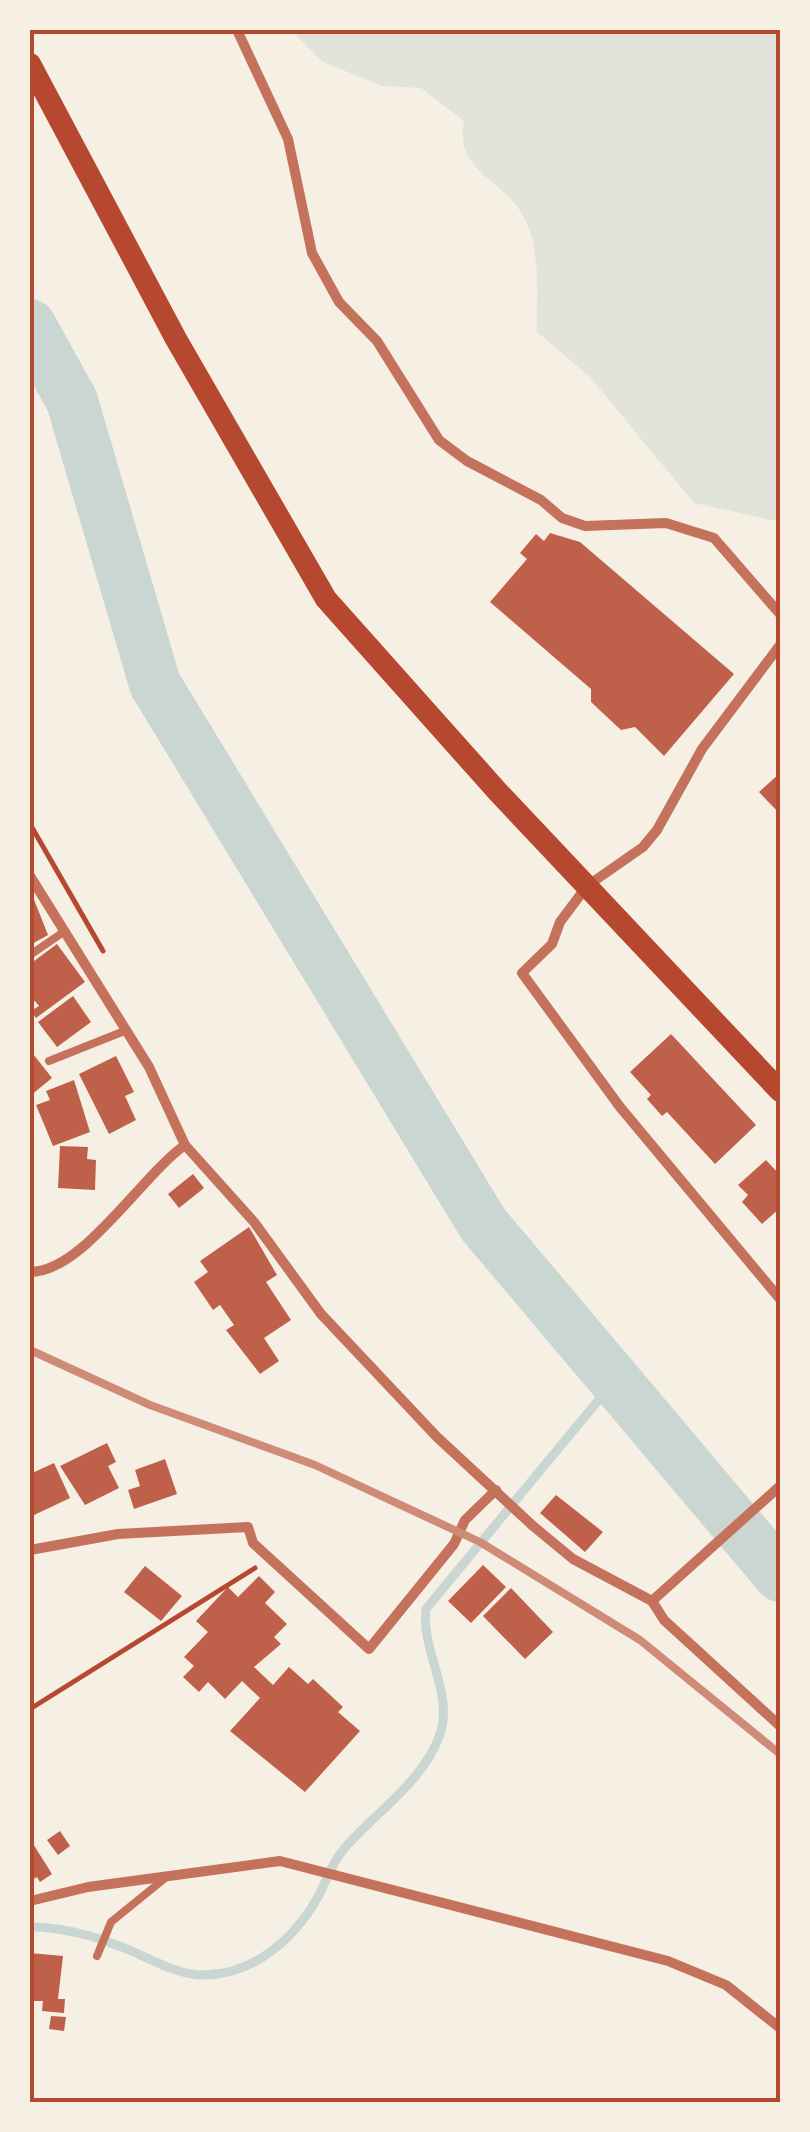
<svg xmlns="http://www.w3.org/2000/svg" width="810" height="2132" viewBox="0 0 810 2132" font-family="'Archivo Narrow',sans-serif">
	<style>
		.green { fill: #e2e4dc }
		.lines { fill: none; stroke-linecap: round; stroke-linejoin: round }
		.stream { stroke: #c9d6d2; stroke-width: 9 }
		.river { stroke: #c9d6d2; stroke-width: 52 }
		.building { fill: #bf614a }
		.path { stroke: #b5482f; stroke-width: 5 }
		.service { stroke: #c5725c; stroke-width: 8 }
		.minor { stroke: #c5725c; stroke-width: 10 }
		.primary { stroke: #b5482f; stroke-width: 22 }
		.rail { stroke: #cf8b77; stroke-width: 8 }
		.neatline { fill: none; stroke: #b5482f; stroke-width: 4 }
	</style>
	<rect width="100%" height="100%" fill="#f6efe4"/>
	<!-- green -->
	<path class="green" d="M291,30H780V522L694,503L590,377L537,332C536,297 541,253 526,221C506,178 454,174 464,121L421,88L382,86L323,62Z"/>
	<g class="lines">
		<!-- stream -->
		<path class="stream" d="M30,1927C59,1927 91,1935 119,1946C147,1956 174,1975 204,1975C255,1974 294,1939 318,1897C326,1882 332,1863 343,1850C374,1813 424,1782 440,1734C454,1692 421,1652 426,1609L615,1380"/>
		<!-- river -->
		<path class="river" d="M30,325L72,401L155,684L483,1224L780,1576"/>
	</g>
	<!-- building -->
	<g class="building">
		<path d="M550,533L580,542L734,674L664,756L635,727L621,730L591,702V689L490,602L527,559L520,553L536,534L544,541Z"/>
		<path d="M780,773V814L759,792Z"/>
		<path d="M33,897L48,935L30,945V898Z"/>
		<path d="M57,944L85,982L36,1018L31,1011L39,1006L35,1001L30,1005V964Z"/>
		<path d="M73,996L91,1022L57,1047L38,1022Z"/>
		<path d="M671,1034L756,1125L715,1164L667,1112L662,1116L647,1099L651,1095L630,1072Z"/>
		<path d="M30,1050L52,1078L30,1096Z"/>
		<path d="M116,1056L134,1092L125,1096L136,1120L109,1134L79,1074Z"/>
		<path d="M74,1080L90,1132L53,1146L36,1105L50,1100L46,1091Z"/>
		<path d="M60,1146L88,1147L87,1159L96,1160L95,1190L58,1188Z"/>
		<path d="M766,1160L780,1175V1208L762,1224L742,1202L748,1195L738,1185Z"/>
		<path d="M193,1174L204,1188L179,1208L168,1194Z"/>
		<path d="M249,1227L277,1275L266,1282L291,1320L264,1338L279,1361L260,1374L226,1330L234,1325L220,1305L213,1310L194,1282L208,1272L200,1261Z"/>
		<path d="M107,1443L116,1462L108,1466L119,1488L85,1505L60,1466Z"/>
		<path d="M165,1459L177,1494L134,1509L128,1490L140,1486L135,1470Z"/>
		<path d="M54,1463L70,1498L30,1517V1474Z"/>
		<path d="M556,1495L603,1532L585,1552L540,1513Z"/>
		<path d="M483,1565L506,1587L471,1623L448,1601Z"/>
		<path d="M145,1566L182,1596L161,1621L124,1592Z"/>
		<path d="M259,1576L275,1592L265,1603L287,1624L274,1637L281,1644L254,1667L273,1685L289,1667L308,1684L313,1679L343,1707L338,1712L360,1731L305,1792L230,1731L260,1698L242,1681L225,1699L208,1682L199,1692L183,1677L194,1666L184,1657L208,1632L196,1621L228,1587L238,1597Z"/>
		<path d="M511,1588L553,1632L525,1659L483,1616Z"/>
		<path d="M60,1831L70,1846L58,1855L47,1840Z"/>
		<path d="M30,1839L52,1874L40,1882L37,1877L30,1881Z"/>
		<path d="M30,1953L63,1956L58,1999H65L64,2013L42,2011L43,2001H33L30,2008Z"/>
		<path d="M51,2016L66,2017L64,2031L49,2029Z"/>
	</g>
	<g class="lines">
		<!-- path -->
		<g class="path">
			<path d="M30,824L103,951"/>
			<path d="M30,1709L255,1568"/>
		</g>
		<!-- service -->
		<g class="service">
			<path d="M30,955L65,931"/>
			<path d="M49,1061L127,1030"/>
			<path d="M97,1956L111,1922L164,1879"/>
		</g>
		<!-- minor -->
		<g class="minor">
			<path d="M237,30L288,139L312,253L339,302L377,341L439,440L467,461L541,500L562,518L585,526L666,523L714,538L780,614"/>
			<path d="M780,645L702,749L657,830L643,847L587,886L560,922L552,944L522,973L620,1107L780,1299"/>
			<path d="M30,876L149,1067L185,1145L254,1222L321,1314L437,1437L533,1526L573,1559L652,1601L664,1620L780,1726"/>
			<path d="M30,1272C83,1272 141,1176 185,1145"/>
			<path d="M30,1550L118,1534L248,1527L253,1543L369,1649L454,1544L465,1520L496,1490"/>
			<path d="M652,1601L780,1486"/>
			<path d="M30,1901L88,1887L280,1861L668,1961L726,1985L780,2028"/>
		</g>
		<!-- primary -->
		<path class="primary" d="M30,64L176,339L326,599L498,792L780,1091"/>
		<!-- rail -->
		<path class="rail" d="M30,1350L150,1405L315,1465L480,1542L640,1640L780,1754"/>
	</g>
	<!-- border -->
	<rect width="810" height="2132" fill="none" stroke="#f6efe4" stroke-width="65"/>
	<rect x="32" y="32" width="746" height="2068" class="neatline"/>
</svg>
